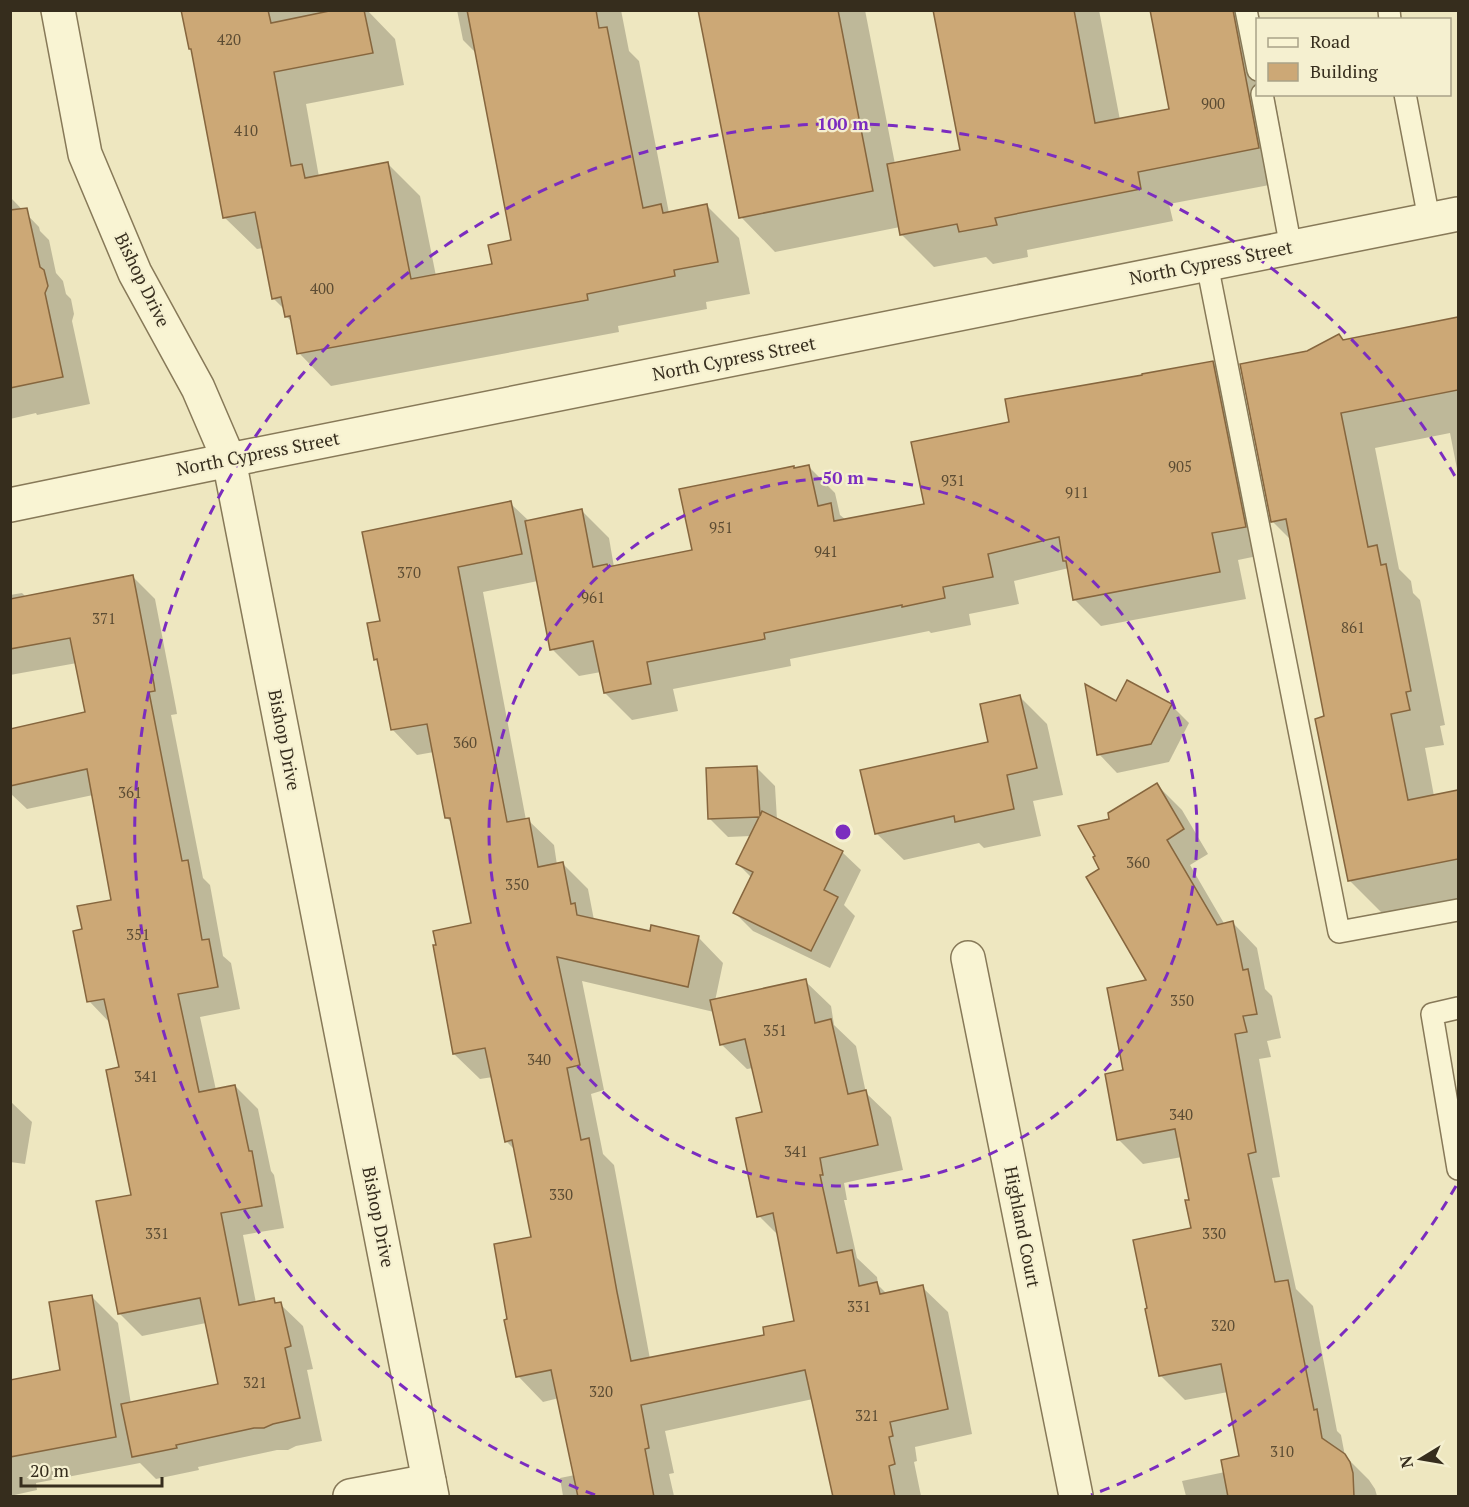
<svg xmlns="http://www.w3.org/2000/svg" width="1469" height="1507" viewBox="0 0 1469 1507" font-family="'PT Serif',serif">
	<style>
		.shadow { fill: #0003; fill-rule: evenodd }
		.building { fill: #cca876; stroke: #86663e; stroke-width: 1.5 }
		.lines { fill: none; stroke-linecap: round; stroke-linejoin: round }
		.service-casing { stroke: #877958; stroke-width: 24 }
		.minor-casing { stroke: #877958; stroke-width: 36 }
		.tertiary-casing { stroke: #877958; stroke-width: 36 }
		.service { stroke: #f9f4d3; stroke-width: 21 }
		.minor { stroke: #f9f4d3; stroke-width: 33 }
		.tertiary { stroke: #f9f4d3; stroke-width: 33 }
		.ring { fill: none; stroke: #7b2cbf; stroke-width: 3; stroke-dasharray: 10 8 }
		.labels { text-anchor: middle; stroke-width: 4.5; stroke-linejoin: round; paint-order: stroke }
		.number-label { font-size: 15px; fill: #5c4c33 }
		.street-label { font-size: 18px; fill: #362d1d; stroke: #f5f0d0 }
		.centre { fill: #7b2cbf; stroke: #f5f0d0; stroke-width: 3 }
		.ring-label { font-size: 18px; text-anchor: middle; font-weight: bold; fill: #7b2cbf; stroke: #f5f0d0; stroke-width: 4.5; stroke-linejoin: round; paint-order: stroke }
	</style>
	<rect width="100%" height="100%" fill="#eee7c0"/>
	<!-- shadow -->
	<g class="shadow">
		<path d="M182,10H367L395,39L404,85L306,104L319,177L388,164L420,196L436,276L494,265L513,241L477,54L463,40L457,10H621L629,51L639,61L669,213L707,206L739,238L750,294L706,302L707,309L618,326L619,332L331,386L299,353L293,323L286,316L285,310L273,298L263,248L257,249L224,217L193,51L190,49Z"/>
		<path d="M699,10H865L895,164L962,151L934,10H1099L1120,120L1170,110L1151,10H1258L1260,20H1258V94H1274L1290,181L1169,204L1173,221L1027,250L1028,257L993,264L986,257L934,267L902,235L900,227L775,252L741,217Z"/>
		<path d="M12,199L39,227L40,231L49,240L56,273L63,281L66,294L71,299L74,314L72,321L90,404L37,415L36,413L10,419V200Z"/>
		<path d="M1458,318V474L1450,433L1375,448L1399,569L1411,581L1413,593L1420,600L1445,725L1440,726L1444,745L1425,748L1434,796L1458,791V900L1384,915L1349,880L1326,717L1291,540L1272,521L1308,353L1344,341Z"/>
		<path d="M1213,362L1240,390L1272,553L1238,560L1246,599L1101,626L1074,599L1069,568L1014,581L1019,604L969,614L971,625L931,633L929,631L790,659L791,666L673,689L678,711L632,720L605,693L601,672L579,676L552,649L538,581L483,592L526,820H528L554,845L557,865L563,864L588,889L594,920L651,932L698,937L723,963L715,1001L805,981L831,1006L834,1025L856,1046L866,1093L891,1117L903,1170L844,1183L847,1200H844L857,1258L877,1277L878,1285L887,1294L922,1287L948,1312L972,1434L915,1447L917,1461L914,1462L921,1496H828L834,1495L813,1399L665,1431L674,1473L669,1474L674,1496H563L560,1478L575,1475L559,1398L543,1402L518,1376L509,1321L533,1239L515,1150L506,1141L493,1077L480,1079L454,1054L437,946L472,925L453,824L447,818L434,752L417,755L392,729L379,662L376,659L381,622L510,503L529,521L582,511L609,538L614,567L693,551L795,469L808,466L835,493L840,515L846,520L925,505L1011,423ZM582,981L714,1012L721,1044L747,1069L753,1068L763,1114L759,1216L780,1237L796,1322L766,1337L650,1359L614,1165L603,1154L591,1094L604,1090Z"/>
		<path d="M132,576L155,599L176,708L177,714L171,715L203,878L210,885L223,956L231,963L240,1009L200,1017L216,1090L235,1086L258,1109L271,1171L274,1175L284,1228L243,1235L256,1303L273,1300L278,1304H280L303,1326L313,1369L307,1370L322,1441L296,1446L288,1450H277L198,1467L199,1470L156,1479L140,1463L36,1483L37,1490L10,1496V1381L62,1371L91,1296L118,1323L131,1404L219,1385L206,1323L142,1336L119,1313L133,1196L121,1068L111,1024L89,1001L84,930L113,901L93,795L27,809L10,793V730L87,714L77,663L10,675V595L22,593L26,597Z"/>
		<path d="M1020,697L1047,724L1063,795L1033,801L1041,836L984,848L979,843L904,860L876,833L989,743Z"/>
		<path d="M1116,703L1171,705L1189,723L1169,762L1117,773L1099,754Z"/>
		<path d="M756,767L775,786L777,820L842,852L861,870L844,905L855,916L830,968L753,931L734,912L752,878L738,864L751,836L728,837L710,819Z"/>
		<path d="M1157,785L1182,810L1208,854L1190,865L1225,925L1233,923L1257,948L1265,989L1272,996L1281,1038L1267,1041L1271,1057L1259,1059L1280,1177L1272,1178L1296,1289L1313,1306L1337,1431L1341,1435L1345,1456L1369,1480L1375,1489L1377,1496H1186L1182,1481L1225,1472L1241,1457L1228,1392L1185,1400L1160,1375L1193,1230L1190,1201L1182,1157L1143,1164L1118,1139L1124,1072L1149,981L1101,870L1110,820Z"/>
		<path d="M10,1101L32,1122L25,1164L10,1162Z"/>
	</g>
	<!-- building -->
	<g class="building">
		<path d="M181,10H268L271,23L334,10H364L373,53L274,72L291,166L302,164L305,178L388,162L411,279L492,264L488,245L511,240L467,10H596L599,28L607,27L643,208L661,204L663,213L707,204L718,262L674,270L675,276L587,294L588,300L297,354L290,316L285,317L281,297L272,299L255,212L223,218L191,49H189Z"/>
		<path d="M698,10H838L873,191L739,218Z"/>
		<path d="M933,10H1074L1095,123L1169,109L1150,10H1233L1259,148L1138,172L1141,189L995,218L997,225L959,232L957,224L900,235L887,164L960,150Z"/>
		<path d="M27,208L40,267L44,270L48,286L45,293L63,377L10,388V210Z"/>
		<path d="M1458,317V390L1341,413L1368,547L1377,545L1381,565L1386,564L1411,691L1406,692L1410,710L1391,714L1408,800L1458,790V859L1348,881L1315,719L1324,716L1286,519L1271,522L1240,364L1307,351L1339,334L1343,340Z"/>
		<path d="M1213,361L1246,527L1212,533L1220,572L1073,600L1066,561H1063L1059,537L988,554L993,577L943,587L945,598L902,607V605L764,633L765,639L647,662L651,684L604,693L593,641L550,650L525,521L582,509L593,567L607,564L608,567L692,550L679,489L794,466V468L809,465L818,506L831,503L834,521L924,504L911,442L1009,422L1005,399L1142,375V374Z"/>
		<path d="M511,501L522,554L458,567L507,822L529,818L538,867L563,862L571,904L575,903L577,915L650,931L651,925L699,936L688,987L557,957L580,1065L567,1068L581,1140L589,1138L617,1292L631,1361L764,1335L763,1327L794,1321L773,1213L757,1217L736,1118L762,1112L745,1039L720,1045L710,1000L806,979L815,1023L831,1019L848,1094L866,1090L878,1145L820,1158L823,1175H820L837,1253L852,1250L859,1286L877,1282L880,1294L923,1285L948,1409L890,1422L893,1436L889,1437L895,1464L889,1466L895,1497H833L805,1370L641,1405L649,1448L645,1449L654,1497H578L551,1370L516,1377L504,1320L507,1319L494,1244L531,1237L512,1140L505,1142L485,1048L453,1054L433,945H436L433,931L471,923L450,818H445L427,724L391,730L377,659L374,660L367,623L380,621L362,532Z"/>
		<path d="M133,575L154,684L155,691L149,692L182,861L188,860L202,940L209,939L218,987L178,994L199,1092L235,1085L249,1151H252L262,1206L221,1213L239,1305L274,1298L275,1303L281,1302L291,1346L285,1348L300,1418L273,1424L264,1428H254L176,1445L177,1448L132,1457L121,1404L218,1384L200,1298L118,1314L96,1201L131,1195L106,1070L119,1067L104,999L87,1002L73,931L82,929L77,906L111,900L87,769L10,786V729L85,712L70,638L10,649V599Z"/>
		<path d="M1127,680L1172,704L1151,744L1097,755L1085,684L1116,701Z"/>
		<path d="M1020,695L1037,768L1007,775L1014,809L955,822L954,816L875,834L860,770L988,742L980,704Z"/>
		<path d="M757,766L760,816L762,811L843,851L824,890L838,897L811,951L733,913L753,872L736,864L759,817L708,819L706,768Z"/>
		<path d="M1157,783L1184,829L1167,840L1217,925L1233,921L1243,970L1248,969L1257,1014L1243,1016L1247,1032L1235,1034L1256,1152L1248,1154L1275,1282L1288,1280L1314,1410L1317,1409L1322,1438L1345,1454L1350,1462L1353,1473L1354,1497H1228L1221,1460L1239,1456L1221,1364L1159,1376L1145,1309L1147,1308L1133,1240L1191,1228L1185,1200H1189L1175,1129L1117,1140L1105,1074L1123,1070L1107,988L1146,980L1086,877L1099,869L1093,857L1095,856L1078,826L1109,819L1108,813Z"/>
		<path d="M92,1295L116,1437L10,1457V1380L60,1370L49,1302Z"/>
	</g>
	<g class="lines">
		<!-- service casing -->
		<g class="service-casing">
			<g id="service">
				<path d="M1246,10L1258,70"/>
				<path d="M1389,10L1390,20"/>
				<path d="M1262,94L1291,248"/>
				<path d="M1405,94L1429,219"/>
				<path d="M1207,264L1339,932L1458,910"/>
				<path d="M1458,1008L1432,1014L1458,1169"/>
			</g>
		</g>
		<!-- minor casing -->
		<g class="minor-casing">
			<g id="minor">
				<path d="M58,10L85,154L135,273L198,388L229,460L432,1496"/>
				<path d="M968,958L1076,1496"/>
				<path d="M350,1496L429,1481"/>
			</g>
		</g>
		<!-- tertiary casing -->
		<g class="tertiary-casing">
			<path id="tertiary" d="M10,505L229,460L1458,214"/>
		</g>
		<!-- service -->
		<use href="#service" class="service"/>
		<!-- minor -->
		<use href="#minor" class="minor"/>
		<!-- tertiary -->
		<use href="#tertiary" class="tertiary"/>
	</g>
	<!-- distance rings -->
	<g class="ring">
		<circle cx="843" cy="832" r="354"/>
		<path d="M1456 1186A708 708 0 0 1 1091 1495M595 1495A708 708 0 1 1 1456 478"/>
	</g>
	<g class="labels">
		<!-- number labels -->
		<g class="number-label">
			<text x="229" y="45">420</text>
			<text x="1213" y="109">900</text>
			<text x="246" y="136">410</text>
			<text x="322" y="294">400</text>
			<text x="1180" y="472">905</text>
			<text x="953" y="486">931</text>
			<text x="1077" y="498">911</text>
			<text x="721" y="533">951</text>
			<text x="826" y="557">941</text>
			<text x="409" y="578">370</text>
			<text x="593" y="603">961</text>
			<text x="104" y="624">371</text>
			<text x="1353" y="633">861</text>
			<text x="465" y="748">360</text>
			<text x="130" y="798">361</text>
			<text x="1138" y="868">360</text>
			<text x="517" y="890">350</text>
			<text x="138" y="940">351</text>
			<text x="1182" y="1006">350</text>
			<text x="775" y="1036">351</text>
			<text x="539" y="1065">340</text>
			<text x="146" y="1082">341</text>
			<text x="1181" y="1120">340</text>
			<text x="796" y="1157">341</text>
			<text x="561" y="1200">330</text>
			<text x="157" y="1239">331</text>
			<text x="1214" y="1239">330</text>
			<text x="859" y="1312">331</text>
			<text x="1223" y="1331">320</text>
			<text x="255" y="1388">321</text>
			<text x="601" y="1397">320</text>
			<text x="867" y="1421">321</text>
			<text x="1282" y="1457">310</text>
		</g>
		<!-- street labels -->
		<g class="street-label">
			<text transform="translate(1211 263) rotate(-11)" y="6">North Cypress Street</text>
			<text transform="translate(142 280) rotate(64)" y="6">Bishop Drive</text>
			<text transform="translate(734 359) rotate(-11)" y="6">North Cypress Street</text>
			<text transform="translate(258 454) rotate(-11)" y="6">North Cypress Street</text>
			<text transform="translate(284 740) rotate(79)" y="6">Bishop Drive</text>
			<text transform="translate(378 1217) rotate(79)" y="6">Bishop Drive</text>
			<text transform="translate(1022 1227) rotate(79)" y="6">Highland Court</text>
		</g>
	</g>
	<circle cx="843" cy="832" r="9" class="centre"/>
	<g class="ring-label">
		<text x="843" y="130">100 m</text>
		<text x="843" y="484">50 m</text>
	</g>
	<!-- border -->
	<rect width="1469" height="1507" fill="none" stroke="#362d1d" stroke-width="24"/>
	<!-- legend -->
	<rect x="1256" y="18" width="195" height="78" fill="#f5f0d0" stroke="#a9a288" stroke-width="1.5"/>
	<rect x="1268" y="38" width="30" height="9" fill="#f9f4d3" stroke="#a9a288" stroke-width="1.5"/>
	<text x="1310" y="48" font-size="18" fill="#362d1d">Road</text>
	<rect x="1268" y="63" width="30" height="18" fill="#cca876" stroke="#a9a288" stroke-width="1.5"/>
	<text x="1310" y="78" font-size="18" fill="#362d1d">Building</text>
	<!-- north arrow -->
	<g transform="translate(1421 1459) rotate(259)" stroke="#f5f0d0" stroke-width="4.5" paint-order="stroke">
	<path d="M0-4.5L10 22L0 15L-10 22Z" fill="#362d1d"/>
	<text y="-9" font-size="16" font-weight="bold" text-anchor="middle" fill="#362d1d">N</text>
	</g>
	<!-- scale -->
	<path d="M21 1477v9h141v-9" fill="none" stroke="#362d1d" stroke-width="3"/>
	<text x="30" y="1477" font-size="18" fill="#362d1d" stroke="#f5f0d0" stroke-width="4.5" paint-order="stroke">20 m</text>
</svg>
